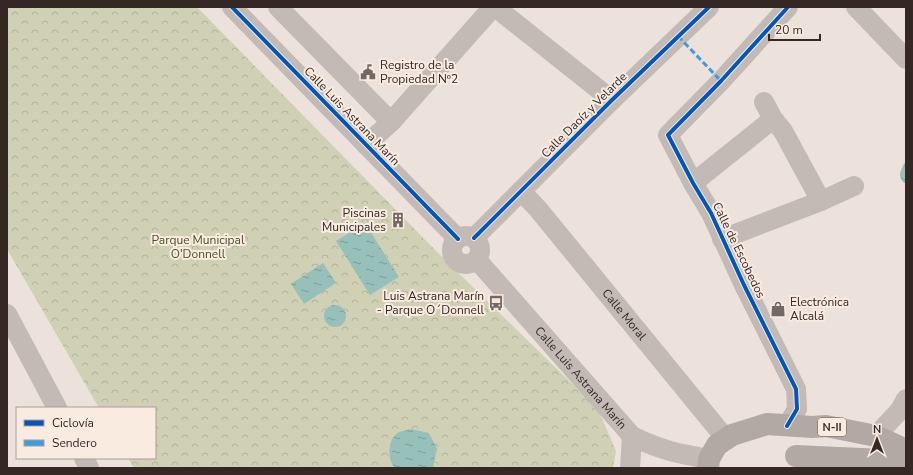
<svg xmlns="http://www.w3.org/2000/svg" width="913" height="475" viewBox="0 0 913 475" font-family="'Nunito Sans',sans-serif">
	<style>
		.park { fill: url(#park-crowns) }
		.water { fill: url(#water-ripples) }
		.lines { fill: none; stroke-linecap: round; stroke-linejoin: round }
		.minor { stroke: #c3bab5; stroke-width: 20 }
		.major { stroke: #b2a9a4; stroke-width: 22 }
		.quiet { stroke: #3e9ce0; stroke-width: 3; stroke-dasharray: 6 3; stroke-linecap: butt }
		.cycleway-casing { stroke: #faebe1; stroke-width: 6 }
		.cycleway { stroke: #0057b8; stroke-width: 4 }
		.labels { text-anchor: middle; stroke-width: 4; stroke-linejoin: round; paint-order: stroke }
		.shield { fill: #faebe1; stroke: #6f625d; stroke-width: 1 }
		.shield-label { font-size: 11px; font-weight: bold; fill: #342724 }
		.poi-label { font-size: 12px; fill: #342724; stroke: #faebe1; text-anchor: start }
		.street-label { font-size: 12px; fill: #342724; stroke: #faebe1 }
		.park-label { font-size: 12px; fill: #485326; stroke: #faebe1 }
	</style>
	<defs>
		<pattern id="park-crowns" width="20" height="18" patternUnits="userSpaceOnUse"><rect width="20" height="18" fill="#cfd0b4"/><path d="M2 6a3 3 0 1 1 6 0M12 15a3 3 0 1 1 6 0" fill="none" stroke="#b2b39b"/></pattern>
		<pattern id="water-ripples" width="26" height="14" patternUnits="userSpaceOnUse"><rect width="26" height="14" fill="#97c0ba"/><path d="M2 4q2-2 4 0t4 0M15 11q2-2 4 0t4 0" fill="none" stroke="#7c9c97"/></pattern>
	</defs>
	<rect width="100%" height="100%" fill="#ece2db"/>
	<!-- park -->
	<path class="park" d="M7,7H197L444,259L598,409L616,451L613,468H134L128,458H155V408H99L7,249Z"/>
	<!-- water -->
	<g class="water">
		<path d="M906,160V183H904C896,174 902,170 906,160Z"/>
		<path d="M365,223L399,277L370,295L336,241Z"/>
		<path d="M323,263L336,283L304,304L291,284Z"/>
		<circle cx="335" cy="316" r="11"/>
		<path d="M411,429L429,433L437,449L433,467L432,468H395C387,459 387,439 399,432C402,431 408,430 411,429Z"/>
	</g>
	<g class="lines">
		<!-- minor -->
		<g class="minor">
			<path d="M232,7L458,239"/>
			<path d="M278,7L391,122"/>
			<path d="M495,7L612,100"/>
			<path d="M856,7L906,59"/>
			<path d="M764,102L773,119L783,131L821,201"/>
			<path d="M366,145L391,122L493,7"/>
			<path d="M693,183L773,119"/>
			<path id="s1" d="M521,191L538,209L726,439"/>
			<circle cx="466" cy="250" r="14"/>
			<path d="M474,238L612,100L709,7"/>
			<path d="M722,239L821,201L854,186"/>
			<path id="s2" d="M477,260L632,436C660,450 679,454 709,459"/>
			<path d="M7,314L57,408"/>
			<path d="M787,426L797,409L796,389L744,285L711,213L693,183L668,135L721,81L788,7"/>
			<path d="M876,436L900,410L906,399"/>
			<path d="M84,458L89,468"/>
			<path d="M630,468L632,436"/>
		</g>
		<!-- major -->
		<g class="major">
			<path d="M796,456L883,460L906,456"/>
			<path d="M708,468L709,459L717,445L732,435L767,424L812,427L826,426L876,436L906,450"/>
		</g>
		<!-- quiet -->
		<path class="quiet" d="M678,36L721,81"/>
		<!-- cycleway casing -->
		<g class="cycleway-casing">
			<g id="cycleway">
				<path d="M232,7L458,239"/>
				<path d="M474,238L612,100L709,7"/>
				<path d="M787,426L797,409L796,389L744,285L711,213L693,183L668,135L721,81L788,7"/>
			</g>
		</g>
		<!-- cycleway -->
		<use href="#cycleway" class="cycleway"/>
	</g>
	<!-- icons -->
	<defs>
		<g id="civic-bare" transform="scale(1.2)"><path d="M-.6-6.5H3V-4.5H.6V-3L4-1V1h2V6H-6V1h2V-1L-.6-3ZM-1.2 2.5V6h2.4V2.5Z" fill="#746864" stroke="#faebe1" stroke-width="2.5" paint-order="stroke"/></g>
		<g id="building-bare" transform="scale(1.2)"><path d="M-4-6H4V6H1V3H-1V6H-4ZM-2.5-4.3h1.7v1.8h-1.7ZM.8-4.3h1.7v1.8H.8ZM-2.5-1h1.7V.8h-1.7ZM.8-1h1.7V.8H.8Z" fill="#746864" stroke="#faebe1" stroke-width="2.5" paint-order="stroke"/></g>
		<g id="bus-bare" transform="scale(1.2)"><path d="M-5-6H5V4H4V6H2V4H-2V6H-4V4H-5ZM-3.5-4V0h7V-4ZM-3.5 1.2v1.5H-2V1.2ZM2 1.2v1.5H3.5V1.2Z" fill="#746864" stroke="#faebe1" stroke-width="2.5" paint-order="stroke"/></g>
		<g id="shop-bare" transform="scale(1.2)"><path d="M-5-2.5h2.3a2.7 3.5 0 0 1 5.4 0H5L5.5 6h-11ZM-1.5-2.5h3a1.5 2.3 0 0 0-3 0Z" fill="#746864" stroke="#faebe1" stroke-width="2.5" paint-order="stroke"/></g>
	</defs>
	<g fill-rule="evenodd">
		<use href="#civic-bare" x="368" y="72"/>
		<use href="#building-bare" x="398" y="220"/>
		<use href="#bus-bare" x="496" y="303"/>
		<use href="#shop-bare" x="778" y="309"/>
	</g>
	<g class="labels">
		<!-- shield labels -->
		<rect class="shield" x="818" y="418" width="28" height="18" rx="3"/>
		<g class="shield-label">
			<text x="832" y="431">N-II</text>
		</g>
		<!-- poi labels -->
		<g class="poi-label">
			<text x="380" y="69">Registro de la<tspan x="380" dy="14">Propiedad Nº2</tspan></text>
			<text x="386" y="217" text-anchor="end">Piscinas<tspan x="386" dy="14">Municipales</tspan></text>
			<text x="484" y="300" text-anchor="end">Luis Astrana Marín<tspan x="484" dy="14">- Parque O´Donnell</tspan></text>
			<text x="790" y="306">Electrónica<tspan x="790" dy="14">Alcalá</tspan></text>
		</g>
		<!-- street labels -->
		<g class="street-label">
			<text transform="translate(584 115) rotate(-45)" y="4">Calle Daoíz y Velarde</text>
			<text transform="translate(352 116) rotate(46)" y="4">Calle Luis Astrana Marín</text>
			<text transform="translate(739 250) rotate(64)" y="4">Calle de Escobedos</text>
			<text dy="4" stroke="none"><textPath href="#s1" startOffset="161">Calle Moral</textPath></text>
			<text dy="4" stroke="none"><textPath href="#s2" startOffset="157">Calle Luis Astrana Marín</textPath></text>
		</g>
		<!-- park labels -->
		<g class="park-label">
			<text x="198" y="244">Parque Municipal<tspan x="198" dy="14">O'Donnell</tspan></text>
		</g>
	</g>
	<!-- border -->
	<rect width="913" height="475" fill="none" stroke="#342724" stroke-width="16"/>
	<!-- legend -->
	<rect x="16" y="407" width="140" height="52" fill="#faebe1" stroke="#ab9d95"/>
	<rect x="24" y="420" width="20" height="6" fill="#0057b8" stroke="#ab9d95"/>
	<text x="52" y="427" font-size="12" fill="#342724">Ciclovía</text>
	<rect x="24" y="440" width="20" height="6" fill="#3e9ce0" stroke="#ab9d95"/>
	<text x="52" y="447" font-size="12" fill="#342724">Sendero</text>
	<!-- north arrow -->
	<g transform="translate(877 439)" stroke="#faebe1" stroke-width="3" paint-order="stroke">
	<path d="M0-3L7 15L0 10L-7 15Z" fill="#342724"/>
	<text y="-6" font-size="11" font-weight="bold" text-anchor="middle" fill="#342724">N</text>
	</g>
	<!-- scale -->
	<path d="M769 34v6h51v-6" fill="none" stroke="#342724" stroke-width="2"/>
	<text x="775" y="34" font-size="12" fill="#342724" stroke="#faebe1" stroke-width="3" paint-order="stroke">20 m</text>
</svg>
